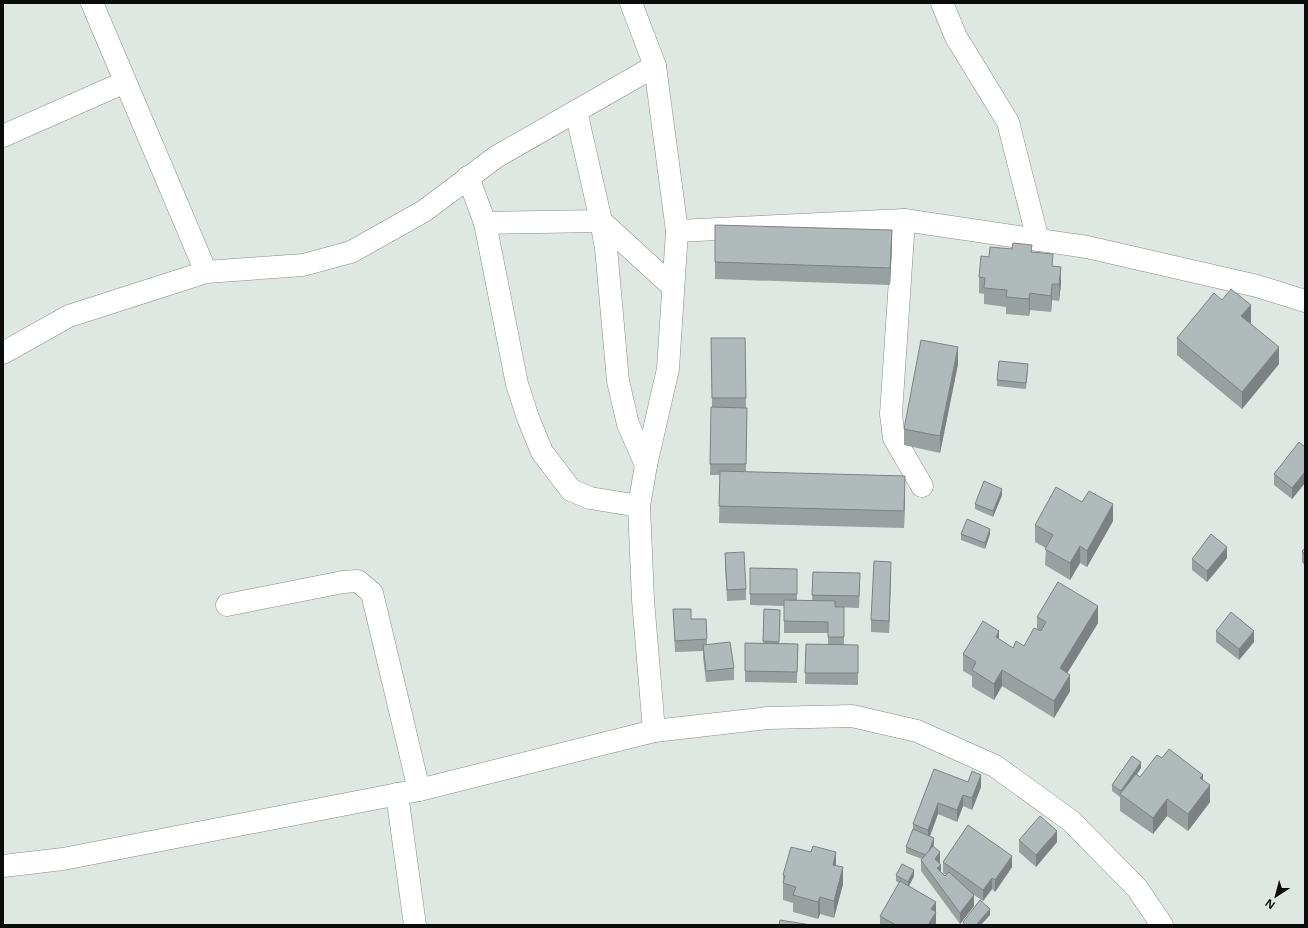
<svg xmlns="http://www.w3.org/2000/svg" width="1308" height="928" viewBox="0 0 1308 928" font-family="'Open Sans',sans-serif">
	<style>
		.lines { fill: none; stroke-linecap: round; stroke-linejoin: round }
		.minor-casing { stroke: #848b88; stroke-width: 23 }
		.minor { stroke: #fff; stroke-width: 22 }
		.wall { fill: #98a0a0 }
		.shaded-wall { fill: #7c8282 }
		.building { fill: #b1baba; stroke: #7c8282 }
	</style>
	<rect width="100%" height="100%" fill="#dfe7e3"/>
	<g class="lines">
		<!-- minor casing -->
		<g class="minor-casing">
			<g id="minor">
				<path d="M92,3L206,272"/>
				<path d="M631,3L655,66L677,231L668,369L646,465L639,506L643,600L654,731"/>
				<path d="M942,3L956,37L1008,122L1038,240"/>
				<path d="M576,111L601,221L606,248L618,381L628,424L646,465"/>
				<path d="M3,136L125,82"/>
				<path d="M468,177L485,223L517,384L528,418L542,452L571,490L590,498L639,506"/>
				<path d="M904,220L891,414L894,438L922,486"/>
				<path d="M485,223L601,221L673,287"/>
				<path d="M677,231L904,220L1087,247L1257,286L1305,301"/>
				<path d="M3,353L69,316L206,272L303,265L351,252L424,211L496,157L655,66"/>
				<path d="M227,605L343,582L358,581L372,593L419,790"/>
				<path d="M397,794L415,925"/>
				<path d="M3,866L63,859L419,790L654,731L768,718L852,716L917,731L995,766L1071,821L1137,888L1162,925"/>
			</g>
		</g>
		<!-- minor -->
		<use href="#minor" class="minor"/>
	</g>
	<!-- wall -->
	<g class="wall">
		<path d="M715,225L892,247L890,285L715,279Z"/>
		<path d="M1032,252L1053,266L1061,283L1059,301L1052,300L1051,312L1030,310L1029,316L1006,314V307L984,304V294L979,293V277L989,257Z"/>
		<path d="M1222,300L1251,322L1250,323L1279,364L1242,409L1177,355V338Z"/>
		<path d="M711,338H745L746,408H747L746,472L905,493L904,528L719,523L720,475H710L711,407L712,408Z"/>
		<path d="M958,364L940,453L904,445V429Z"/>
		<path d="M1028,370L1026,389L997,386V380Z"/>
		<path d="M1305,447V483L1292,499L1274,485V474Z"/>
		<path d="M1002,495L993,517L975,509V504Z"/>
		<path d="M1113,521L1087,567L1080,563L1070,580L1045,565L1046,548L1035,542V525Z"/>
		<path d="M961,534H990L985,549L961,540Z"/>
		<path d="M1305,548V566L1302,562V551Z"/>
		<path d="M725,553L746,589V600L727,601L725,564Z"/>
		<path d="M1227,558L1207,582L1192,570V559Z"/>
		<path d="M750,568L797,569V600L812,601L813,572L860,585L859,608L835,607H844V645H858V685L805,684L806,644L828,645V633H784V606L750,605Z"/>
		<path d="M891,573L889,633L871,632V620Z"/>
		<path d="M673,609L691,619H706L707,645L734,668V680L706,682L703,657V651L675,652Z"/>
		<path d="M764,609L780,610L779,643L798,644L797,683L745,682V643H763Z"/>
		<path d="M1037,617L1098,623L1067,673L1070,691L1054,718L1002,686L994,700L972,687V676L963,671V654L999,639L1013,648L1024,646L1037,629Z"/>
		<path d="M1216,631L1254,642L1239,660L1216,642Z"/>
		<path d="M1162,758L1203,780L1210,802L1188,831L1167,816L1153,834L1120,811V797L1112,791V785L1141,768L1137,774L1140,777Z"/>
		<path d="M934,769L968,782L981,787L972,810L963,806L957,822L938,814L930,836L934,844L933,847L940,863L941,872L945,876L946,875L943,873V862L1012,867L995,892L992,889L983,901L974,895V906L960,924L921,871V860L922,859L906,853V847L913,829V824Z"/>
		<path d="M1019,840L1057,842L1036,867L1019,852Z"/>
		<path d="M836,866L843,884L834,918L820,914L818,919L793,912V903L783,900V875Z"/>
		<path d="M896,875L914,876L909,886L936,902V923L935,925H880V916L899,883L896,881Z"/>
	</g>
	<!-- shaded-wall -->
	<g class="shaded-wall">
		<path d="M892,230V247L890,285V268Z"/>
		<path d="M1061,267V283L1059,301V284Z"/>
		<path d="M1052,284V300L1051,312V296Z"/>
		<path d="M1030,293V310L1029,316V299Z"/>
		<path d="M1251,305V322L1241,333V316Z"/>
		<path d="M958,347V364L940,453V436Z"/>
		<path d="M1279,347V364L1242,409V392Z"/>
		<path d="M1305,472V483L1292,499V488Z"/>
		<path d="M905,476V493L904,528V511Z"/>
		<path d="M1002,489V495L993,517V511Z"/>
		<path d="M1113,504V521L1087,567V551Z"/>
		<path d="M990,529V534L985,549V543Z"/>
		<path d="M1080,546V563L1070,580V563Z"/>
		<path d="M1227,547V558L1207,582V571Z"/>
		<path d="M891,562V573L889,633V621Z"/>
		<path d="M1098,606V623L1060,685V668Z"/>
		<path d="M999,631V648L996,637Z"/>
		<path d="M1254,631V642L1239,660V649Z"/>
		<path d="M1002,670V686L994,700V684Z"/>
		<path d="M1070,675V691L1054,718V701Z"/>
		<path d="M1141,762V768L1122,795L1121,794V791Z"/>
		<path d="M981,775V787L972,810V798Z"/>
		<path d="M1203,775V791L1200,778Z"/>
		<path d="M1210,785V802L1188,831V814Z"/>
		<path d="M963,795V806L957,822V810Z"/>
		<path d="M1167,799V816L1153,834V818Z"/>
		<path d="M938,803V814L928,841V830Z"/>
		<path d="M1057,831V842L1036,867V855Z"/>
		<path d="M934,838V844L927,861V855Z"/>
		<path d="M836,852V869L833,865Z"/>
		<path d="M940,852V864L935,859Z"/>
		<path d="M1012,856V867L995,892V880Z"/>
		<path d="M941,865V876L937,868Z"/>
		<path d="M843,867V884L834,918V901Z"/>
		<path d="M914,870V876L908,888V882Z"/>
		<path d="M992,878V889L983,901V890Z"/>
		<path d="M974,895V906L960,924V913Z"/>
		<path d="M820,897V914L818,919V902Z"/>
		<path d="M936,902V923L935,925H928L931,909Z"/>
		<path d="M990,909V915L981,925H976Z"/>
	</g>
	<!-- building -->
	<g class="building">
		<path d="M715,225L892,230L890,268L715,262Z"/>
		<path d="M1013,243L1032,245L1031,252L1053,254L1052,266L1061,267L1059,284H1052L1051,296L1030,293L1029,299L1006,297L1007,290L984,288L985,278L979,277L981,256L989,257L990,247L1012,249Z"/>
		<path d="M1231,289L1251,305L1241,316L1279,347L1242,392L1177,338L1214,293L1222,300Z"/>
		<path d="M711,338H745L746,398H712Z"/>
		<path d="M921,340L958,347L940,436L904,429Z"/>
		<path d="M999,361L1028,364L1026,383L997,380Z"/>
		<path d="M711,407L747,408L746,464H710Z"/>
		<path d="M1299,442L1305,447V472L1292,488L1274,474Z"/>
		<path d="M720,471L905,476L904,511L719,506Z"/>
		<path d="M984,481L1002,489L993,511L975,504Z"/>
		<path d="M1056,487L1082,502L1089,491L1113,504L1087,551L1080,546L1070,563L1045,549L1053,535L1035,525Z"/>
		<path d="M967,519L990,529L985,543L961,534Z"/>
		<path d="M1211,534L1227,547L1207,571L1192,559Z"/>
		<path d="M1305,548V555L1302,551Z"/>
		<path d="M744,552L746,589L727,590L725,553Z"/>
		<path d="M874,561L891,562L889,621L871,620Z"/>
		<path d="M750,568L797,569V594H750Z"/>
		<path d="M813,572L860,573L859,596L812,595Z"/>
		<path d="M1058,582L1098,606L1060,668L1070,675L1054,701L1002,670L994,684L972,670L976,662L963,654L983,621L999,631L996,637L1013,648L1016,641L1024,646L1034,628L1041,631L1046,622L1037,617Z"/>
		<path d="M784,600L835,601V607H844V637H828V622L784,621Z"/>
		<path d="M673,609H691V619H706L707,639L675,641Z"/>
		<path d="M764,609L780,610L779,642L763,641Z"/>
		<path d="M1231,612L1254,631L1239,649L1216,631Z"/>
		<path d="M730,642L734,668L706,671L703,645Z"/>
		<path d="M745,643L798,644L797,672L745,671Z"/>
		<path d="M806,644L858,645V673H805Z"/>
		<path d="M1169,749L1203,775L1200,778L1210,785L1188,814L1167,799L1153,818L1120,794L1136,774L1140,777L1157,755L1162,758Z"/>
		<path d="M1132,756L1141,762L1121,791L1112,785Z"/>
		<path d="M934,769L968,782L972,771L981,775L972,798L963,795L957,810L938,803L928,830L913,824Z"/>
		<path d="M1040,816L1057,831L1036,855L1019,840Z"/>
		<path d="M968,825L1012,856L995,880L992,878L983,890L943,862Z"/>
		<path d="M913,829L934,838L929,851L926,855L906,847Z"/>
		<path d="M813,846L836,852L833,865L843,867L834,901L820,897L818,902L793,895L796,887L783,883L785,876L783,875L791,847L811,852Z"/>
		<path d="M933,846L940,852L935,859L941,865L937,868L945,876L949,872L974,895L960,913L921,860Z"/>
		<path d="M902,864L914,870L908,882L896,875Z"/>
		<path d="M900,881L936,902L931,909L936,912L928,925H896L880,916Z"/>
		<path d="M980,900L990,909L976,925H965L963,922Z"/>
		<path d="M780,920L811,925H779Z"/>
	</g>
	<!-- border -->
	<rect width="1308" height="928" fill="none" stroke="#0b0d0c" stroke-width="8"/>
	<!-- north arrow -->
	<g transform="translate(1276 896) rotate(216)" stroke="#dfe7e3" stroke-width="3" paint-order="stroke">
	<path d="M0-3L7 15L0 10L-7 15Z" fill="#0b0d0c"/>
	<text y="-6" font-size="11" font-weight="bold" text-anchor="middle" fill="#0b0d0c">N</text>
	</g>
</svg>
